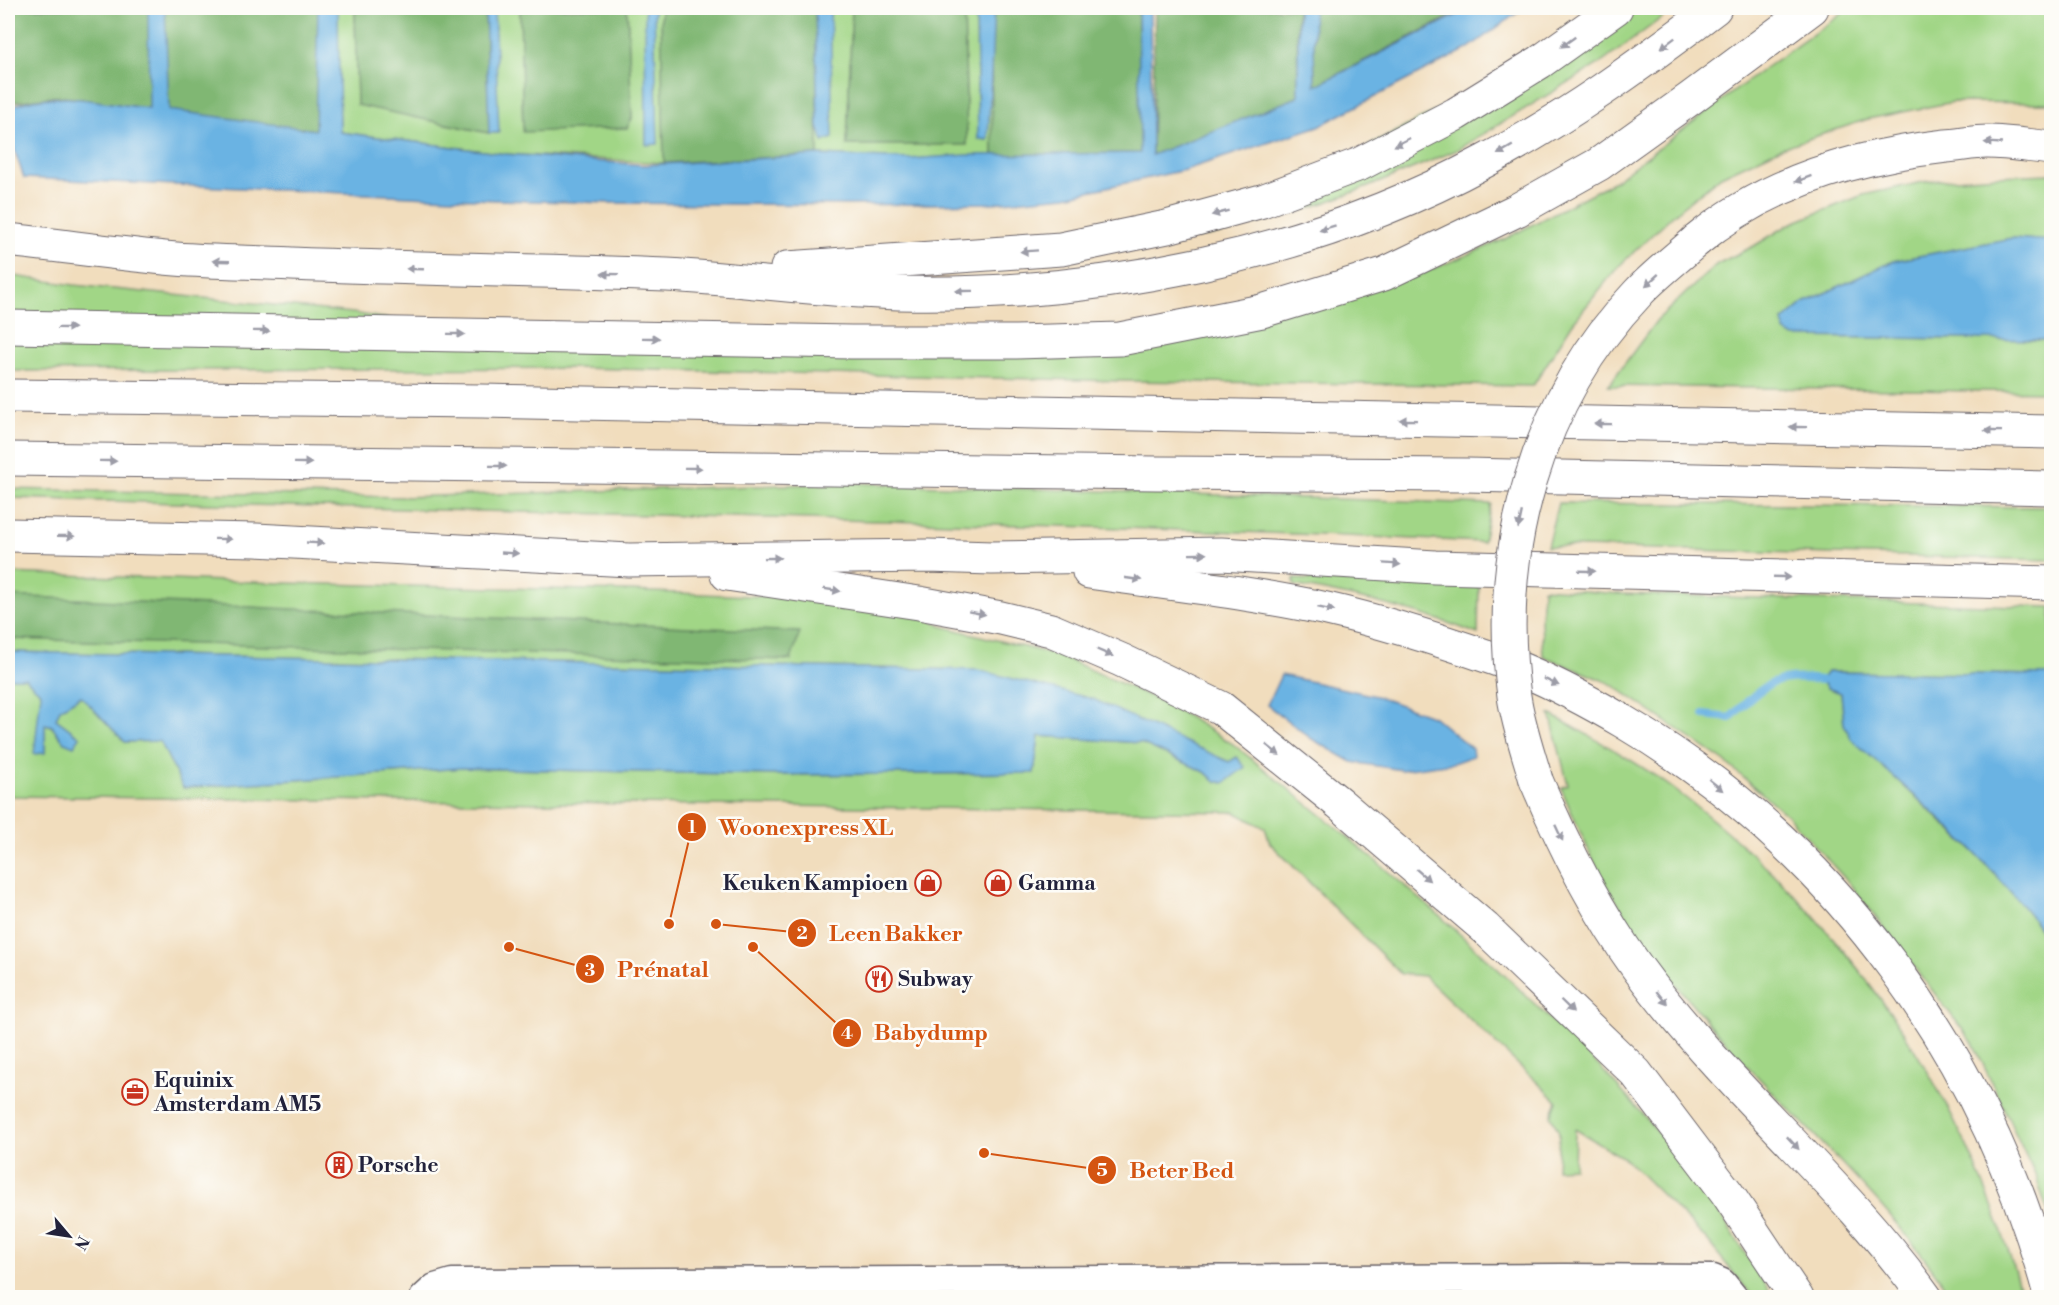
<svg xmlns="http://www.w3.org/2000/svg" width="2059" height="1305" viewBox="0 0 2059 1305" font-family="'Libre Bodoni',serif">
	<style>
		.green { fill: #a1d686; stroke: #627c60; stroke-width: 1.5 }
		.forest { fill: #80b773; stroke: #516c57; stroke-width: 1.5 }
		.water { fill: #6bb3e3; stroke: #466a8f; stroke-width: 1.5 }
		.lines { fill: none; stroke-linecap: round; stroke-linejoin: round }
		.stream { stroke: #6bb3e3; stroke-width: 8 }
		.minor-casing { stroke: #6a6368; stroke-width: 31 }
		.motorway-casing { stroke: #6a6368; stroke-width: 35 }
		.minor { stroke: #fff; stroke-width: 28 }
		.motorway { stroke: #fff; stroke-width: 33 }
		.motorway-bridge-casing { stroke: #6a6368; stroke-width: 35; stroke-linecap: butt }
		.motorway-bridge { stroke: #fff; stroke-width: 33 }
		.oneway { fill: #9c9ca7 }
		.labels { text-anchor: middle; stroke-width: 5; stroke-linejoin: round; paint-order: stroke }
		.poi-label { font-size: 21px; font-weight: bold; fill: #22223b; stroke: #fdfcf7; text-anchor: start }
		.leader { fill: none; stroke: #d45411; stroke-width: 2 }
		.callout-dot { fill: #d45411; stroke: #fdfcf7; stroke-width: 2 }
		.mark-label { font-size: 18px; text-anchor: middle; font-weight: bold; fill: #fff }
		.callout-label { font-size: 22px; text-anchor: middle; font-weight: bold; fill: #d45411; stroke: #fdfcf7; stroke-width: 5; stroke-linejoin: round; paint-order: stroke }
	</style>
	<rect width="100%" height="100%" fill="#fdfcf7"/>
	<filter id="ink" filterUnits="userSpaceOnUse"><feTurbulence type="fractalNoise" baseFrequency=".0167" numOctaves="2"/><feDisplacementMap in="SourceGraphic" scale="12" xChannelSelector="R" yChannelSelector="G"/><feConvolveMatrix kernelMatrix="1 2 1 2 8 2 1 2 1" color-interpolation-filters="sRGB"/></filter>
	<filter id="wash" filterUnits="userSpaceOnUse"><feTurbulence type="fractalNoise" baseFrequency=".008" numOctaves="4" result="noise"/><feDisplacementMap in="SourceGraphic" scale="24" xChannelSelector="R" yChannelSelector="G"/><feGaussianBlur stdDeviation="1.35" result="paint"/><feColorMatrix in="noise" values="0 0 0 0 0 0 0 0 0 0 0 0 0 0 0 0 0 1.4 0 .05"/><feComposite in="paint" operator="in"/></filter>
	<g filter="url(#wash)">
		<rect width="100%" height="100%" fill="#f1ddbd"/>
		<!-- green -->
		<g class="green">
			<path d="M336,8H355L357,105L488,133H498L494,8H520L523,131L627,128L632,118L627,8H661L664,163L506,154L340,132Z"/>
			<path d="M816,8H852L847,145L967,144L964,8H976L978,138L988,140L991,54L993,155L909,159L818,155Z"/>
			<path d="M1632,8H1675L1604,61L1457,150L1368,187L1304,210L1219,234L1136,249L1218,225Z"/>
			<path d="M1850,8H2051V103L1953,102L1868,119L1781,148L1721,176L1674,214L1617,268L1572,324L1533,386L1121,381L577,368L8,371V275L74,285L353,313L576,350L1115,352L1416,276L1503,240L1613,182L1761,71Z"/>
			<path d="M2051,174V241L2012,238L1893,261L1804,303L1783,321L1794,337L2051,340V392L1608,386L1657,320L1717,264L1754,246L1790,224L1863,195L1928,181L1997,176Z"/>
			<path d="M852,483L1491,504L1483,542C992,519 499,514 8,498V489L402,497Z"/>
			<path d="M1558,503L2051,507V560L1547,546Z"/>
			<path d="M8,573L281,583L629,591L827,599L921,613L941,626L1060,656L1167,704L1233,744L1336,827L1439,915L1512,982L1601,1068L1652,1125L1706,1192L1773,1297H1753L1705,1238L1627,1160L1575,1129L1574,1168L1557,1169L1559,1132L1551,1116L1557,1101L1424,976L1401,974L1270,843L1265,828L1234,812L8,796V678H25L41,693L45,753V724L51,726L64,742L80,737L56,719L60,709L81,696L125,742L160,741L183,788L462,768L778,775L1034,773L1039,736L1141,743L1205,772L1215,781L1224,783L1244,767L1237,757L1230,762L978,670L8,652Z"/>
			<path d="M1294,579L1479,586L1478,634C1418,610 1357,597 1294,585Z"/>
			<path d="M1543,588L1620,594L2051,607V675L1827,672L1821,680L1827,688L1841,693L1844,724L1895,778L1977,855L2015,895L2051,944V1221L2037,1179L1973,1043L1849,883L1787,815L1724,761L1609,683L1543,656L1541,621Z"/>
			<path d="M1550,714C1591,737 1633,759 1671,787C1843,915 1966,1090 2022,1297H1952C1888,1199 1797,1123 1720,1036C1683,994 1646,950 1617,902C1594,866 1578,827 1561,788L1568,785Z"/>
		</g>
		<!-- forest -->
		<g class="forest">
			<path d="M8,8H336L340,132L284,127L58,96L8,103Z"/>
			<path d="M355,8H485L489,133L357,105Z"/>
			<path d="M520,8H627L632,118L627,128L523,132Z"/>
			<path d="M661,8H816L818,155L664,163Z"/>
			<path d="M852,8H964L967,145H847Z"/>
			<path d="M994,8H1138L1141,153L993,155L991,54Z"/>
			<path d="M1155,8H1297L1298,97L1152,155Z"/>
			<path d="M1313,8H1463V10L1315,86Z"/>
			<path d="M8,596L800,632L791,660L8,639Z"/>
		</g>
		<!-- water -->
		<g class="water">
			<path d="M148,8H165L169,110L315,130L318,8H338L340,132L506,154L644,165L818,155L909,159L967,155L1140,153L1138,8H1150L1152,155L1298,97V8H1313L1315,86L1471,8H1524L1467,49L1319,126L1185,170L1066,196L992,203L851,205L613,203L496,200L24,178L8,131V108C54,87 100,104 149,108Z"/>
			<path d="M485,8H494L499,133H489Z"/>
			<path d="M645,8H654L658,144L646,145Z"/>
			<path d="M815,8H830L833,138L823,142L818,126Z"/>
			<path d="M976,8H994L988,140L978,139Z"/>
			<path d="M2012,238L2051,241V340L1794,337L1784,331L1783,321L1804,303L1893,261Z"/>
			<path d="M8,652L978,670L1093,699L1229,762L1237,757L1245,767L1224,783L1215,781L1205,772L1141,743L1039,736L1034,773L778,775L462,768L183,788L160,741L125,742L81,696L60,709L56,719L80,737L74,746L64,742L52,726L45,724V753L34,754L41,693L25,678H8Z"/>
			<path d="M1827,672L2051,675V944C1997,865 1922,802 1851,739L1844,724L1841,693L1827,688L1821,680Z"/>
			<path d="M1281,675L1376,696L1434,717L1472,749L1473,756L1453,763L1402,770L1352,762L1312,739L1267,705Z"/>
		</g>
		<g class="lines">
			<!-- stream -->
			<path class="stream" d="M1704,715L1730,718C1765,685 1771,674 1821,680"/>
		</g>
	</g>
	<g filter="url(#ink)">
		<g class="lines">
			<!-- minor casing -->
			<g class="minor-casing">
				<path id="minor" d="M424,1298L435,1288L452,1283L1565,1278L1713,1279L1722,1283L1734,1298"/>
			</g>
			<!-- motorway casing -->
			<g class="motorway-casing">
				<g id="motorway">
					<path d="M8,240C64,246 120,254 176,259C215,262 254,262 292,264C417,269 542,270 667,275C744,279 821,291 899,293C1096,297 1310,256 1485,161C1567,118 1641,64 1715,8"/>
					<path d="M1696,241C1766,182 1857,156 1946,146C1960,145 1974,142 1987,142C2008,142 2030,146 2052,148"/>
					<path d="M787,268L1061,249L1167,227L1262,201L1360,164L1456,114L1540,62L1616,8"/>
					<path d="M8,327L851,342H1016L1120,339L1262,311L1384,274L1517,210L1599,164L1691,98L1812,8"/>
					<path d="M8,396L482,401L2052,432"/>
					<path d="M8,459L1157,473L1467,475L2052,488"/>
					<path d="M8,535L256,540L629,560L928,556L992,558L1221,554L1435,567L2052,583"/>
					<path d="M1089,572C1168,584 1249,592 1327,609C1384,622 1440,640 1495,659C1540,675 1583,698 1624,722C1839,849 1987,1058 2051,1298"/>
					<path d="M727,574L919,603L1001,618L1051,630L1121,660L1221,708L1339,803L1485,928L1636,1073L1727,1193L1797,1298"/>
					<path d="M1536,780C1563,844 1595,909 1637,967C1723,1085 1840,1178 1926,1298"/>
				</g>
			</g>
			<!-- minor -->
			<use href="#minor" class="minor"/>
			<!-- motorway -->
			<use href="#motorway" class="motorway"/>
			<!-- motorway-bridge casing -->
			<g class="motorway-bridge-casing">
				<path id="motorway-bridge" d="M1536,780C1528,752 1518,724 1514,696C1494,551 1537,399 1638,293C1656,274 1677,258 1696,241"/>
			</g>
			<!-- motorway-bridge -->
			<use href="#motorway-bridge" class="motorway-bridge"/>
		</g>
		<!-- one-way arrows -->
		<defs><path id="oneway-solid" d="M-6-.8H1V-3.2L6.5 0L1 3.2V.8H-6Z" transform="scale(1.5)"/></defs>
		<g class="oneway">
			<use href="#oneway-solid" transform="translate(1568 42) rotate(144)"/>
			<use href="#oneway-solid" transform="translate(1668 43) rotate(143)"/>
			<use href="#oneway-solid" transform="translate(1402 142) rotate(153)"/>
			<use href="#oneway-solid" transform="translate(1993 143) rotate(-177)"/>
			<use href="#oneway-solid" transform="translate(1505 150) rotate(150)"/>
			<use href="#oneway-solid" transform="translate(1803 179) rotate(160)"/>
			<use href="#oneway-solid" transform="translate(1220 213) rotate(165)"/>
			<use href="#oneway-solid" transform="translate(1327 228) rotate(163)"/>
			<use href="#oneway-solid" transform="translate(1029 251) rotate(176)"/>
			<use href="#oneway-solid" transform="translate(221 261) rotate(-178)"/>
			<use href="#oneway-solid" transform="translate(415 269) rotate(-178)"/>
			<use href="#oneway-solid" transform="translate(610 274) rotate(-179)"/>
			<use href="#oneway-solid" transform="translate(1652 280) rotate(138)"/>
			<use href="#oneway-solid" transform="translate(964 291) rotate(179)"/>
			<use href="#oneway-solid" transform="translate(66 328) rotate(1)"/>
			<use href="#oneway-solid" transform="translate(261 331) rotate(1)"/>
			<use href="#oneway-solid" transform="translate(456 334) rotate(1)"/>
			<use href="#oneway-solid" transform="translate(651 338) rotate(1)"/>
			<use href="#oneway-solid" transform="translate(1408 420) rotate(-179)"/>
			<use href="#oneway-solid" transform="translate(1603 424) rotate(-179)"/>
			<use href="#oneway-solid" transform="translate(1798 427) rotate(-179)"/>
			<use href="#oneway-solid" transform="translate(1993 431) rotate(-179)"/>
			<use href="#oneway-solid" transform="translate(108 461) rotate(1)"/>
			<use href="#oneway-solid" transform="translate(303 463) rotate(1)"/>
			<use href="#oneway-solid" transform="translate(498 466) rotate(1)"/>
			<use href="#oneway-solid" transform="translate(693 468) rotate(1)"/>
			<use href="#oneway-solid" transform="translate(1520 520) rotate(102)"/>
			<use href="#oneway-solid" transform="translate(66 536) rotate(1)"/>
			<use href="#oneway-solid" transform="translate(223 539) rotate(1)"/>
			<use href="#oneway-solid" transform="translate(315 543) rotate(3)"/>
			<use href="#oneway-solid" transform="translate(510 553) rotate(3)"/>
			<use href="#oneway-solid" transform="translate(1198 554) rotate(-1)"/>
			<use href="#oneway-solid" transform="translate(772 558) rotate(-1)"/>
			<use href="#oneway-solid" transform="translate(1392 564) rotate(4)"/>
			<use href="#oneway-solid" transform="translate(1587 571) rotate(2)"/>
			<use href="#oneway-solid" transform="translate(1782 577) rotate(2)"/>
			<use href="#oneway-solid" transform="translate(1133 579) rotate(8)"/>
			<use href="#oneway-solid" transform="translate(832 590) rotate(9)"/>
			<use href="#oneway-solid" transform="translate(1326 609) rotate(12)"/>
			<use href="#oneway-solid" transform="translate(977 613) rotate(10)"/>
			<use href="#oneway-solid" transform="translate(1105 653) rotate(23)"/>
			<use href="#oneway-solid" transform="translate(1551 682) rotate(25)"/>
			<use href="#oneway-solid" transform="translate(1273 750) rotate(38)"/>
			<use href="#oneway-solid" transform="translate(1716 785) rotate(39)"/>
			<use href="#oneway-solid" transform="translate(1559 833) rotate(65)"/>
			<use href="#oneway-solid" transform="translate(1423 875) rotate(41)"/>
			<use href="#oneway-solid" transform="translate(1662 998) rotate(51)"/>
			<use href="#oneway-solid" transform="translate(1567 1006) rotate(44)"/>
			<use href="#oneway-solid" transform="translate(1793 1143) rotate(47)"/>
		</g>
	</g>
	<!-- icons -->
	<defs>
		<g id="shop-ring" transform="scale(1.35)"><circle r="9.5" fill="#fdfcf7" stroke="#c8321e" stroke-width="1.5"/><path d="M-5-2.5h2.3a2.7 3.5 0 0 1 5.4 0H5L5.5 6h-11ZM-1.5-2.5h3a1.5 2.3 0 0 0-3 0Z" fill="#c8321e"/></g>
		<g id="restaurant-ring" transform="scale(1.35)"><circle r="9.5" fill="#fdfcf7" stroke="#c8321e" stroke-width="1.5"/><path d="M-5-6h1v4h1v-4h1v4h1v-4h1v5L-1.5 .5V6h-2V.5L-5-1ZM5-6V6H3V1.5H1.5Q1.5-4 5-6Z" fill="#c8321e"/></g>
		<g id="office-ring" transform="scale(1.35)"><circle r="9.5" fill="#fdfcf7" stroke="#c8321e" stroke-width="1.5"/><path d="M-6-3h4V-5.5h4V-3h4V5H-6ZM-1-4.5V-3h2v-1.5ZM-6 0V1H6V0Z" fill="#c8321e"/></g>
		<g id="building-ring" transform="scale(1.35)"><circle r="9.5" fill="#fdfcf7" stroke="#c8321e" stroke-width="1.5"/><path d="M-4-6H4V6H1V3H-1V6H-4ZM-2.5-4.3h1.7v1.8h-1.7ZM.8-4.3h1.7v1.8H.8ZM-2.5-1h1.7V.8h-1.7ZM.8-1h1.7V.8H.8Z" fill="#c8321e"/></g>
	</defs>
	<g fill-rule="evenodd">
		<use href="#shop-ring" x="928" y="883"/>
		<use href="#shop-ring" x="998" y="883"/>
		<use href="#restaurant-ring" x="879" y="979"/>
		<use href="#office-ring" x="135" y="1092"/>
		<use href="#building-ring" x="339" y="1165"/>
	</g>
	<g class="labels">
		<!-- poi labels -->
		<g class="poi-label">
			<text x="908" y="890" text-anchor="end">Keuken Kampioen</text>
			<text x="1018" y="890">Gamma</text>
			<text x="898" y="986">Subway</text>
			<text x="154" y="1087">Equinix<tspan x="154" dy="24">Amsterdam AM5</tspan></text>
			<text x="358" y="1172">Porsche</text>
		</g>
	</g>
	<!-- callouts -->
	<path class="leader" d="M669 924L692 827M716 924L802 933M509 947L590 969M753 947L847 1033M984 1153L1102 1170"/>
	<g class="callout-dot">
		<circle cx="669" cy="924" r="6"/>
		<circle cx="716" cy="924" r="6"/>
		<circle cx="509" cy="947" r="6"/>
		<circle cx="753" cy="947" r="6"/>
		<circle cx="984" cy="1153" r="6"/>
		<circle cx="692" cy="827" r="15"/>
		<circle cx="802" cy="933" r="15"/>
		<circle cx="590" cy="969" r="15"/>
		<circle cx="847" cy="1033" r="15"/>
		<circle cx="1102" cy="1170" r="15"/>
	</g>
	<g class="mark-label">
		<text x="692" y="833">1</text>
		<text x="802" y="939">2</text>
		<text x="590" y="976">3</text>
		<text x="847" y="1039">4</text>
		<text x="1102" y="1176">5</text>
	</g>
	<g class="callout-label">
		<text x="806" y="835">Woonexpress XL</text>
		<text x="896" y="941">Leen Bakker</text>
		<text x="663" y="977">Prénatal</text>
		<text x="931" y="1040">Babydump</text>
		<text x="1182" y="1178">Beter Bed</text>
	</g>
	<!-- margin -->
	<rect width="2059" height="1305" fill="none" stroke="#fdfcf7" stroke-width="30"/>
	<!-- north arrow -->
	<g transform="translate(69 1236) rotate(119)" stroke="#fdfcf7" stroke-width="4.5" paint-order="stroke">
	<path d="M0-4.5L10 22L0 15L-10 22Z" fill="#22223b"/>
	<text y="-9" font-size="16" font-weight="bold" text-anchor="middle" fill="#22223b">N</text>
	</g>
</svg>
